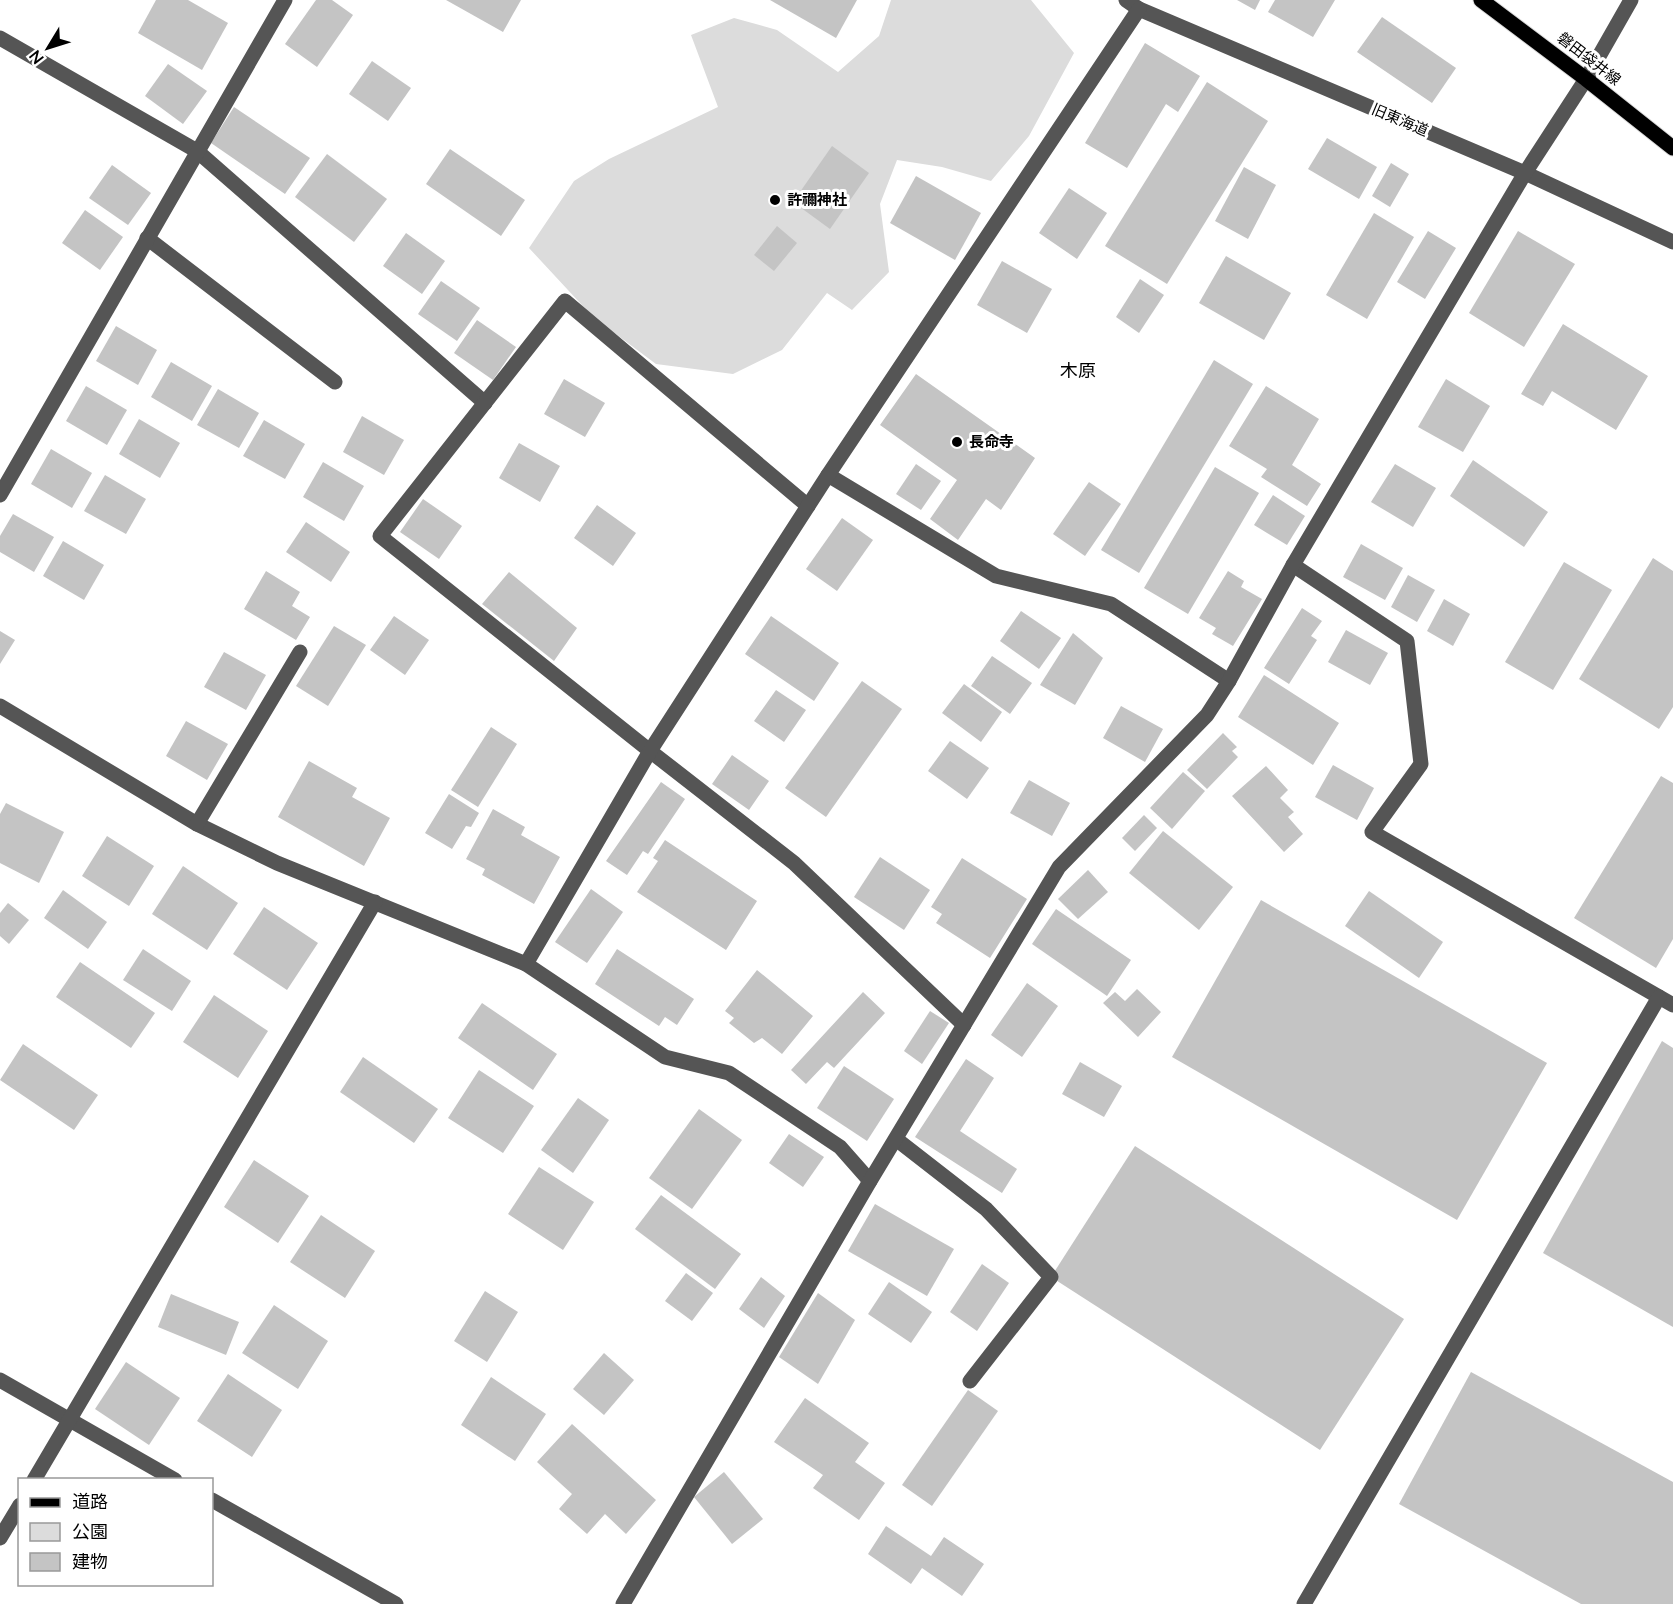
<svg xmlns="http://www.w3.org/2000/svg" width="1673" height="1604" viewBox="0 0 1673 1604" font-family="Lato,'Noto Sans JP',sans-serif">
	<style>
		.green { fill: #dcdcdc }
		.building { fill: #c4c4c4 }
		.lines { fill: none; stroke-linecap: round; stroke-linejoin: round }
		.major-casing { stroke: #dbdbdb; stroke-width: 17 }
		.minor { stroke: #555; stroke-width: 15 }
		.major { stroke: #000; stroke-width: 15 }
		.poi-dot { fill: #000; stroke: #fff; stroke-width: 2 }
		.labels { text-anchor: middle; stroke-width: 6; stroke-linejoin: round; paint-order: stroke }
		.street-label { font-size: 15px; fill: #000; stroke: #fff }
		.poi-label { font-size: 15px; font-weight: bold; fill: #000; stroke: #fff; text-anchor: start }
		.quarter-label { font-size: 18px; fill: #000; stroke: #fff }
	</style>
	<rect width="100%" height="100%" fill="#fff"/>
	<!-- green -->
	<path class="green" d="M891,0H1031L1074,53L1029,136L991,181L942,167L897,160L880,204L889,272L852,310L827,293L782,350L733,374L656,364L593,317L529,248L574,181L609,159L718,107L691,35L734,18L777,30L838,72L879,36Z"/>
	<!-- building -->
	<g class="building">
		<path d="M156,0H188L228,23L202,70L138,33Z"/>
		<path d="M316,0H332L353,15L317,67L285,44Z"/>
		<path d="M446,0H521L503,32Z"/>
		<path d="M770,0H857L836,38Z"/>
		<path d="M1237,0H1260L1255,10Z"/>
		<path d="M1275,0H1335L1313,37L1268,12Z"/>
		<path d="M1382,17L1456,68L1432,103L1357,52Z"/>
		<path d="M1145,43L1200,76L1178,112L1166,104L1127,168L1085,143Z"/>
		<path d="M372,61L411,88L388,121L349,94Z"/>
		<path d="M168,64L207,91L183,124L145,96Z"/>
		<path d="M1207,82L1268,121L1167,284L1105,246Z"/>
		<path d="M234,107L310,158L285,194L211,143Z"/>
		<path d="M1327,138L1377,167L1359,199L1308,169Z"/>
		<path d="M832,146L869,173L830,229L793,202Z"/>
		<path d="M450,149L525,200L501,236L426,184Z"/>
		<path d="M327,154L387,199L354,242L295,197Z"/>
		<path d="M1391,163L1409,174L1390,207L1372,196Z"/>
		<path d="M112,165L151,193L128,225L89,198Z"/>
		<path d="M1244,167L1276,185L1248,239L1215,221Z"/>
		<path d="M916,176L981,213L955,260L890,223Z"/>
		<path d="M1069,188L1107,213L1077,259L1039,233Z"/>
		<path d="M85,210L123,237L100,270L62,243Z"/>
		<path d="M1374,213L1414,237L1367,319L1326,295Z"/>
		<path d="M777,226L797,243L774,271L754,255Z"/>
		<path d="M1428,231L1456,248L1425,299L1397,282Z"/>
		<path d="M1518,231L1575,264L1524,347L1469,313Z"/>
		<path d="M406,233L445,261L422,294L383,266Z"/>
		<path d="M1226,256L1291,293L1264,340L1199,303Z"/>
		<path d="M1002,261L1052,289L1027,333L977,305Z"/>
		<path d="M1140,279L1164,295L1139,333L1116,317Z"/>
		<path d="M441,281L480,308L457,341L418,314Z"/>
		<path d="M477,320L516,347L493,380L454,353Z"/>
		<path d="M1563,324L1648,376L1616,430L1552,391L1543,406L1521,394Z"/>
		<path d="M116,326L157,350L138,385L96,361Z"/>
		<path d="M1214,360L1253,384L1139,573L1101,550Z"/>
		<path d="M171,362L212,386L192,421L151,397Z"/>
		<path d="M916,374L1035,458L1001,510L986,499L958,540L930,519L957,480L880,425Z"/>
		<path d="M564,379L605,403L585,437L544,414Z"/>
		<path d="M1446,379L1490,406L1463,452L1418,427Z"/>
		<path d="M86,386L127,410L107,445L66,421Z"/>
		<path d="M1266,386L1319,419L1292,465L1321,484L1307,506L1261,477L1267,469L1229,446Z"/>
		<path d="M218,389L259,413L239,448L197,425Z"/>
		<path d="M362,416L404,440L384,475L343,452Z"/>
		<path d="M139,419L180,443L160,478L119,454Z"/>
		<path d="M264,420L305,444L285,479L243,456Z"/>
		<path d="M519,443L560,466L540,502L499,478Z"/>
		<path d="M51,449L92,473L72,508L31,484Z"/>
		<path d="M1473,460L1548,512L1524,547L1450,496Z"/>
		<path d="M323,462L364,486L344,521L303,497Z"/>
		<path d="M916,464L941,481L921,510L896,494Z"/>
		<path d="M1395,464L1436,488L1413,527L1371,502Z"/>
		<path d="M1215,467L1259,493L1188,614L1144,588Z"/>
		<path d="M105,475L146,499L126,534L84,511Z"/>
		<path d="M1089,482L1121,504L1085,556L1053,534Z"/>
		<path d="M1273,495L1305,516L1287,545L1254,525Z"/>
		<path d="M423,499L462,526L439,559L400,532Z"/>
		<path d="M597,505L636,533L613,566L574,538Z"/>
		<path d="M13,514L54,537L34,572L0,552V536Z"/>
		<path d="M842,518L873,540L837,591L806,569Z"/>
		<path d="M306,522L350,552L331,582L286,552Z"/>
		<path d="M63,541L104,565L84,600L43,576Z"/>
		<path d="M1361,544L1403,568L1385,600L1343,577Z"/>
		<path d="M1653,558L1673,571V707L1659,729L1579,679Z"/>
		<path d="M1564,562L1612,590L1553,690L1505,662Z"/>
		<path d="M266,571L300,592L292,606L310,617L296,640L244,609Z"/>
		<path d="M1228,571L1244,581L1241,587L1262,599L1233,646L1212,634L1216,628L1199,618Z"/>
		<path d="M509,572L577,628L554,661L482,604Z"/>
		<path d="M1408,575L1435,590L1417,622L1391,607Z"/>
		<path d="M1444,599L1470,614L1453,646L1427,631Z"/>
		<path d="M1302,608L1322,621L1311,636L1317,640L1289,684L1264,668Z"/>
		<path d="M1021,611L1061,638L1039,669L1000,641Z"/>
		<path d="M394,616L429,640L405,675L370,650Z"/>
		<path d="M771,616L839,663L814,701L745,654Z"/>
		<path d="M334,626L366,645L328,706L296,686Z"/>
		<path d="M1346,630L1388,653L1370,685L1328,662Z"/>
		<path d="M0,631L15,640L0,664Z"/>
		<path d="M1073,633L1103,658L1075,705L1040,685Z"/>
		<path d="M224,652L266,675L246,710L204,687Z"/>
		<path d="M992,656L1032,683L1010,714L971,686Z"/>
		<path d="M1264,675L1339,723L1313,765L1238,717Z"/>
		<path d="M862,681L902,709L826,817L785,788Z"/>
		<path d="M964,684L1002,712L981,742L942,713Z"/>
		<path d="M776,690L806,710L784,742L754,721Z"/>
		<path d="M1121,706L1163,729L1145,762L1103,738Z"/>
		<path d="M186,721L228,744L207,780L166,756Z"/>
		<path d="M491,727L517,744L478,807L451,790Z"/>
		<path d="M1223,733L1237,747L1232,751L1238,757L1207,789L1187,770Z"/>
		<path d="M950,741L989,768L967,799L928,771Z"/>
		<path d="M732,755L769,781L749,810L712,784Z"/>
		<path d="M309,761L357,788L352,797L390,818L364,866L278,817Z"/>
		<path d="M1333,765L1374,788L1357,820L1315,797Z"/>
		<path d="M1266,766L1288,790L1280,798L1294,812L1288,817L1303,834L1284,852L1232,796Z"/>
		<path d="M1183,772L1205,791L1172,829L1150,808Z"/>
		<path d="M1661,776L1673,783V939L1656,968L1574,918Z"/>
		<path d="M1029,780L1070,803L1052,836L1010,813Z"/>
		<path d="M661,782L685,799L648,854L643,851L627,875L606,861Z"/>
		<path d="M449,794L479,813L471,827L466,826L452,849L425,833Z"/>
		<path d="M6,803L64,832L39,883L0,863V814Z"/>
		<path d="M493,809L525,827L521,835L560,857L534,904L482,875L485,869L466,859Z"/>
		<path d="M1144,815L1157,828L1135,851L1122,838Z"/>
		<path d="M1163,831L1233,887L1199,930L1129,873Z"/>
		<path d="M107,836L154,866L129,906L82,876Z"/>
		<path d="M665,840L757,901L726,950L637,892L658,861L653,858Z"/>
		<path d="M880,857L930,890L904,930L854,897Z"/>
		<path d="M962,858L1027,899L990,958L936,923L942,914L931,907Z"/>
		<path d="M183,866L238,903L207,950L152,914Z"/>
		<path d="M1088,870L1108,892L1078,919L1058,899Z"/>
		<path d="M591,889L623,912L587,963L555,942Z"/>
		<path d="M63,890L107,922L88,949L44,918Z"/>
		<path d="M1369,891L1443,942L1419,978L1345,926Z"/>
		<path d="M1261,900L1547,1063L1457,1220L1172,1057Z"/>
		<path d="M8,903L29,920L9,944L0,936V913Z"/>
		<path d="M264,907L318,943L287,990L233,954Z"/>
		<path d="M1056,909L1131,960L1107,996L1032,944Z"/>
		<path d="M143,949L191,981L172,1011L123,980Z"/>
		<path d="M617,949L694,999L677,1025L665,1017L659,1026L595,984Z"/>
		<path d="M80,962L155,1013L131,1048L56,997Z"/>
		<path d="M757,970L813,1016L782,1054L762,1038L754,1043L729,1023L734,1018L725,1011Z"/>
		<path d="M1027,983L1058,1006L1022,1057L991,1035Z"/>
		<path d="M1137,989L1161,1012L1138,1037L1103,1003L1115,992L1125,1001Z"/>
		<path d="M863,992L885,1013L834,1068L827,1062L806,1084L791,1070Z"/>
		<path d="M214,995L268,1031L238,1078L183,1042Z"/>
		<path d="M482,1003L557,1054L533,1090L458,1038Z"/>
		<path d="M930,1011L949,1023L922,1064L904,1051Z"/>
		<path d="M1662,1041L1673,1048V1327L1543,1253Z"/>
		<path d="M23,1044L98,1095L74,1130L0,1080Z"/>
		<path d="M363,1057L438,1109L414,1143L340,1092Z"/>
		<path d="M966,1059L994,1078L960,1131L1017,1169L1002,1193L915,1137Z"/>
		<path d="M1080,1062L1122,1086L1104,1117L1062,1094Z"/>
		<path d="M844,1066L894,1099L867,1141L817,1108Z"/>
		<path d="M479,1070L534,1106L503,1153L448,1118Z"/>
		<path d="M578,1098L609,1120L573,1173L541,1150Z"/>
		<path d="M699,1109L742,1140L692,1209L649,1178Z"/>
		<path d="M789,1134L824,1157L803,1187L769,1163Z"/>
		<path d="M1135,1146L1404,1319L1320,1450L1051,1277Z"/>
		<path d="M254,1160L309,1196L278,1243L224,1207Z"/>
		<path d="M539,1167L594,1202L563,1250L508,1214Z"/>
		<path d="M661,1195L741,1254L715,1289L635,1229Z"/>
		<path d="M875,1204L954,1249L927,1296L848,1251Z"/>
		<path d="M321,1215L375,1251L345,1298L290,1262Z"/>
		<path d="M982,1264L1009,1283L977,1331L950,1312Z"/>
		<path d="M686,1273L713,1293L692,1321L665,1301Z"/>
		<path d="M761,1277L785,1296L764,1328L739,1309Z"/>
		<path d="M889,1282L932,1312L911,1343L868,1314Z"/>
		<path d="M485,1291L518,1312L487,1362L454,1341Z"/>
		<path d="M818,1293L855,1320L818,1384L779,1357Z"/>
		<path d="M171,1294L239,1322L226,1355L158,1327Z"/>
		<path d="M274,1305L328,1341L298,1389L242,1353Z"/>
		<path d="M604,1353L634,1380L604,1415L573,1389Z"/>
		<path d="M126,1362L180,1398L149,1445L95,1409Z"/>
		<path d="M1471,1372L1673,1482V1604H1581L1399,1504Z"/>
		<path d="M228,1374L282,1410L252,1457L197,1421Z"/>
		<path d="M491,1377L546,1414L515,1461L461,1425Z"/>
		<path d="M968,1390L998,1411L932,1506L902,1485Z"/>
		<path d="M805,1398L869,1443L855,1462L885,1483L859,1520L813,1488L823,1475L774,1442Z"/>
		<path d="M572,1424L656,1500L626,1534L605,1514L587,1534L559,1509L572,1494L537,1462Z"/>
		<path d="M724,1472L763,1519L732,1544L694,1497Z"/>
		<path d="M886,1526L931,1556L944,1537L984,1564L962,1596L922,1568L911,1584L868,1554Z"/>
	</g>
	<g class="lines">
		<!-- major casing -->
		<g class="major-casing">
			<path id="major" d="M1481,0L1586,79L1673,148"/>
		</g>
		<!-- minor -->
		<g class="minor">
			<path d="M1126,0L1139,9L1525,173L1673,242"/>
			<path d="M0,38L197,151L485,403"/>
			<path d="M147,238L335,382"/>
			<path d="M828,475L996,576L1111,604L1229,681"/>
			<path d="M0,495L285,0"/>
			<path d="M808,506L565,301L380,536L650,751L794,863L964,1025"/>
			<path d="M1293,565L1407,641L1421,764L1372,832L1673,1005"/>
			<path d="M0,706L197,824L277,863L526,964L665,1057L729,1073L840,1147L870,1181"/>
			<path d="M197,824L300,652"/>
			<path d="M526,964L650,751L828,475L1139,9"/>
			<path d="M896,1139L986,1209L1051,1277L970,1381"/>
			<path d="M0,1380L175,1480"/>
			<path d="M34,1480L375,902"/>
			<path d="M212,1500L396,1604"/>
			<path d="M0,1538L20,1505"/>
			<path d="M623,1604L870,1181L1059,867L1207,715L1229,681L1293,565L1525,173L1586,79L1631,0"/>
			<path d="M1304,1604L1659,997"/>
		</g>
		<!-- major -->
		<use href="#major" class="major"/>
	</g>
	<!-- markers -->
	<g class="poi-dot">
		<circle cx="775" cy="200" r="6"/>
		<circle cx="957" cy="442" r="6"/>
	</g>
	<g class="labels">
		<!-- street labels -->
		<g class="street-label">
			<text transform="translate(1589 59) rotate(38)" y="5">磐田袋井線</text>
			<text transform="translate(1400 120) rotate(23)" y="5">旧東海道</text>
		</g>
		<!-- poi labels -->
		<g class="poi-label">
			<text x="787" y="205">許禰神社</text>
			<text x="969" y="447">長命寺</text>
		</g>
		<!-- quarter labels -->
		<g class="quarter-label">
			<text x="1078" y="377">木原</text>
		</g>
	</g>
	<!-- legend -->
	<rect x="18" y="1478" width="195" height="108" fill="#ffffff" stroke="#999999" stroke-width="1.5"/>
	<rect x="30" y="1498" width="30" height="9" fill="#000000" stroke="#999999" stroke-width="1.5"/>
	<text x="72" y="1508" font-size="18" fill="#000000">道路</text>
	<rect x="30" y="1523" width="30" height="18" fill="#dcdcdc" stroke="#999999" stroke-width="1.5"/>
	<text x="72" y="1538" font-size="18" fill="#000000">公園</text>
	<rect x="30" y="1553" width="30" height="18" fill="#c4c4c4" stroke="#999999" stroke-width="1.5"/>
	<text x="72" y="1568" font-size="18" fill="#000000">建物</text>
	<!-- north arrow -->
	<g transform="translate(48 48) rotate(232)" stroke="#ffffff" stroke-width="4.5" paint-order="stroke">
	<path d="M0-4.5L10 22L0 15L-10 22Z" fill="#000000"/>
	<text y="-9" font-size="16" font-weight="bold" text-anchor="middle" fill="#000000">N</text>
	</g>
</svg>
